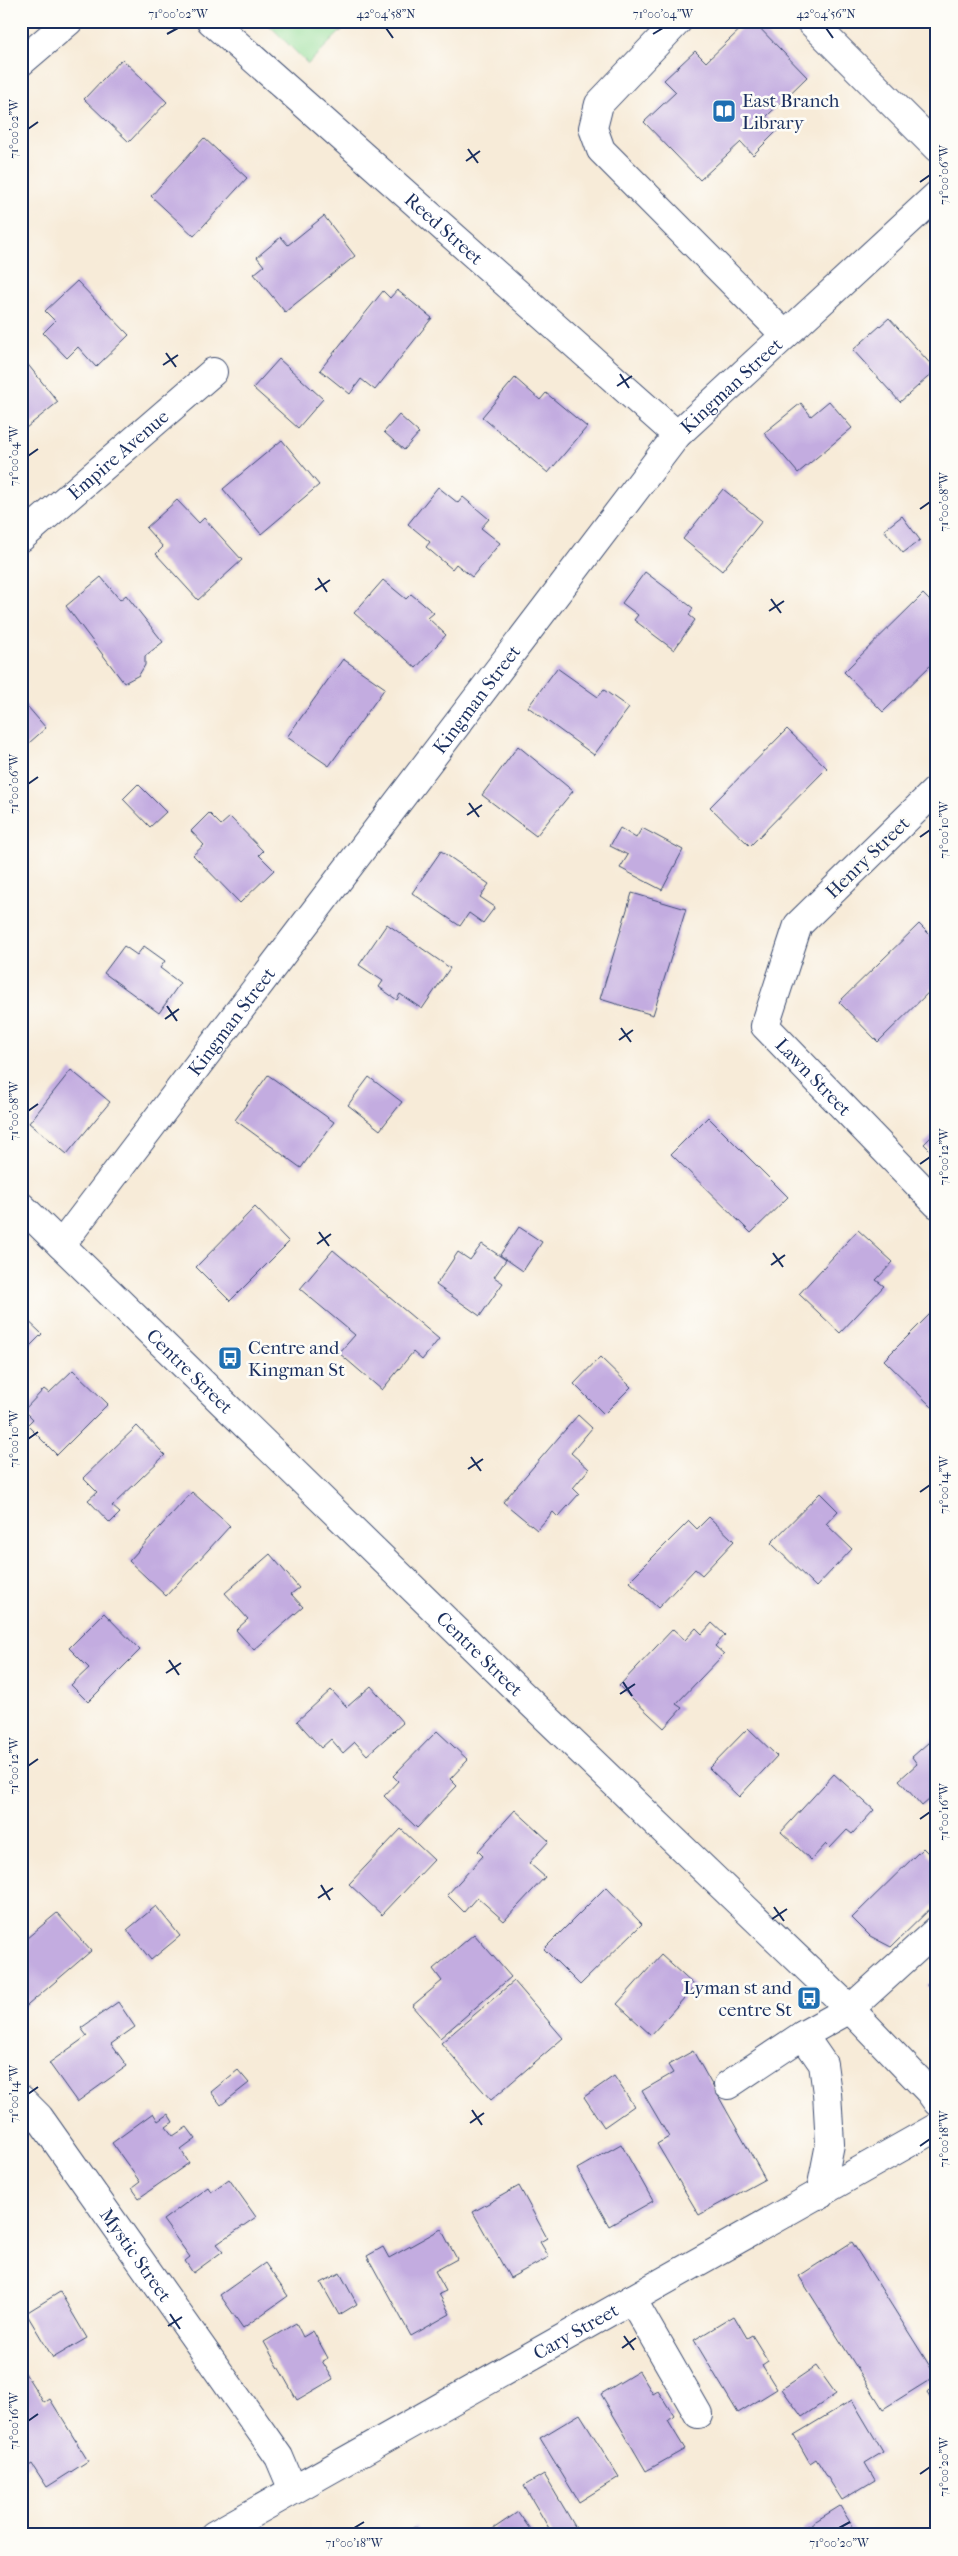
<svg xmlns="http://www.w3.org/2000/svg" width="958" height="2556" viewBox="0 0 958 2556" font-family="'IM FELL French Canon',serif">
	<style>
		.green { fill: #95de9a; stroke: #58867c }
		.building { fill: #c3ace0 }
		.lines { fill: none; stroke-linecap: round; stroke-linejoin: round }
		.minor-casing { stroke: #3c4b70; stroke-width: 30 }
		.major-casing { stroke: #3c4b70; stroke-width: 30 }
		.minor { stroke: #fff; stroke-width: 28 }
		.major { stroke: #fff; stroke-width: 28 }
		.ticks { fill: none; stroke: #1b2f5e; stroke-width: 2 }
		.labels { text-anchor: middle; stroke-width: 5; stroke-linejoin: round; paint-order: stroke }
		.poi-label { font-size: 19px; fill: #1b2f5e; stroke: #fdfcf7; text-anchor: start }
		.street-label { font-size: 19px; fill: #1b2f5e; stroke: #fdfcf7 }
		.neatline { fill: none; stroke: #1b2f5e; stroke-width: 2 }
		.ticks-label { font-size: 12px; text-anchor: middle; fill: #1b2f5e }
	</style>
	<rect width="100%" height="100%" fill="#fdfcf7"/>
	<filter id="ink" filterUnits="userSpaceOnUse"><feTurbulence type="fractalNoise" baseFrequency=".02" numOctaves="2"/><feDisplacementMap in="SourceGraphic" scale="10" xChannelSelector="R" yChannelSelector="G"/><feConvolveMatrix kernelMatrix="1 2 1 2 8 2 1 2 1" color-interpolation-filters="sRGB"/></filter>
	<filter id="wash" filterUnits="userSpaceOnUse"><feTurbulence type="fractalNoise" baseFrequency=".0096" numOctaves="4" result="noise"/><feDisplacementMap in="SourceGraphic" scale="20" xChannelSelector="R" yChannelSelector="G"/><feGaussianBlur stdDeviation="1.12" result="paint"/><feColorMatrix in="noise" values="0 0 0 0 0 0 0 0 0 0 0 0 0 0 0 0 0 1.4 0 .05"/><feComposite in="paint" operator="in"/></filter>
	<g filter="url(#wash)">
		<rect width="100%" height="100%" fill="#f7ebd8"/>
		<!-- green -->
		<path class="green" d="M265,21H351L308,64Z"/>
		<g id="blocks">
			<!-- building -->
			<g class="building">
				<path d="M749,21H753L807,77L766,117L778,130L753,155L741,142L700,180L644,122L676,92L664,80L695,51L706,62Z"/>
				<path d="M122,59L167,102L129,142L84,99Z"/>
				<path d="M204,138L247,178L194,236L151,196Z"/>
				<path d="M324,216L355,256L285,312L254,274L264,266L257,257L281,237L288,245Z"/>
				<path d="M77,281L129,335L96,367L78,347L67,358L43,333L55,321L45,311Z"/>
				<path d="M397,290L432,318L375,390L361,379L350,394L320,370L383,291L390,298Z"/>
				<path d="M889,318L936,370L900,402L853,350Z"/>
				<path d="M21,356L58,402L21,432Z"/>
				<path d="M279,359L323,399L298,428L253,388Z"/>
				<path d="M515,378L540,400L546,393L587,427L548,473L482,417Z"/>
				<path d="M829,401L852,428L798,473L764,433L801,403L811,416Z"/>
				<path d="M399,415L419,433L404,450L384,432Z"/>
				<path d="M282,440L319,485L261,534L223,489Z"/>
				<path d="M438,487L458,503L463,497L489,519L481,528L500,543L472,577L456,564L452,569L426,547L430,542L408,524Z"/>
				<path d="M723,489L762,521L722,571L683,539Z"/>
				<path d="M177,500L199,523L204,518L242,560L198,600L156,554L163,547L146,528Z"/>
				<path d="M902,516L920,540L903,553L884,530Z"/>
				<path d="M645,572L693,608L689,615L695,620L674,650L634,620L638,615L622,603Z"/>
				<path d="M101,577L120,600L126,595L163,642L145,656V665L139,675L124,683L66,606Z"/>
				<path d="M383,580L406,599L411,594L434,613L428,618L446,635L416,668L354,613Z"/>
				<path d="M923,594L937,608V659L883,712L844,672Z"/>
				<path d="M343,659L385,688L329,766L287,737Z"/>
				<path d="M557,668L598,697L604,690L629,708L594,755L528,707Z"/>
				<path d="M21,699L46,728L21,750Z"/>
				<path d="M787,729L827,768L750,846L710,807Z"/>
				<path d="M518,746L573,791L536,836L482,795Z"/>
				<path d="M138,784L166,812L150,827L123,799Z"/>
				<path d="M209,813L221,825L230,817L263,851L259,855L274,870L240,903L193,855L204,845L191,831Z"/>
				<path d="M620,828L636,838L642,828L683,850L662,890L620,868L628,855L610,846Z"/>
				<path d="M441,851L489,884L480,897L495,907L483,923L469,913L460,926L412,893Z"/>
				<path d="M632,893L686,909L653,1015L600,999Z"/>
				<path d="M387,924L450,968L422,1009L400,994L397,1000L379,987L383,981L359,965Z"/>
				<path d="M919,924L937,942V984L878,1042L839,1002Z"/>
				<path d="M124,946L137,955L144,946L165,961L160,968L180,983L159,1013L104,973Z"/>
				<path d="M71,1070L110,1102L67,1154L29,1123Z"/>
				<path d="M268,1075L334,1122L301,1168L235,1120Z"/>
				<path d="M369,1077L402,1102L380,1130L348,1105Z"/>
				<path d="M708,1117L788,1197L751,1233L671,1154Z"/>
				<path d="M937,1131V1157L924,1144Z"/>
				<path d="M255,1207L289,1242L230,1301L196,1267Z"/>
				<path d="M519,1227L542,1242L523,1271L500,1255Z"/>
				<path d="M858,1230L893,1262L876,1280L884,1286L840,1333L799,1294Z"/>
				<path d="M482,1244L506,1260L494,1277L503,1283L480,1316L436,1285L458,1252L470,1260Z"/>
				<path d="M333,1250L439,1339L422,1360L413,1352L382,1390L339,1353L355,1335L300,1289Z"/>
				<path d="M937,1307V1406L934,1409L884,1360Z"/>
				<path d="M21,1314L42,1334L21,1355Z"/>
				<path d="M600,1357L631,1387L604,1414L574,1384Z"/>
				<path d="M73,1370L108,1404L57,1455L27,1425L33,1419L24,1410L44,1389L49,1393Z"/>
				<path d="M578,1415L592,1428L571,1453L589,1469L573,1488L579,1494L558,1517L553,1512L537,1530L503,1502Z"/>
				<path d="M137,1426L165,1455L112,1506L120,1513L110,1523L88,1500L97,1492L83,1478Z"/>
				<path d="M192,1492L230,1526L166,1596L129,1561Z"/>
				<path d="M820,1493L838,1511L826,1524L852,1549L816,1587L771,1543Z"/>
				<path d="M709,1517L734,1541L702,1575L695,1569L658,1608L629,1581L689,1521L697,1529Z"/>
				<path d="M270,1554L299,1588L291,1594L303,1607L254,1650L236,1630L248,1619L225,1593Z"/>
				<path d="M104,1613L140,1650L88,1702L71,1685L89,1668L69,1648Z"/>
				<path d="M712,1623L725,1635L715,1646L724,1654L676,1704L682,1708L664,1728L619,1686L673,1629L685,1640L696,1628L702,1634Z"/>
				<path d="M371,1686L403,1723L367,1755L355,1742L343,1753L331,1739L321,1748L297,1721L331,1690L347,1707Z"/>
				<path d="M748,1728L777,1756L739,1797L709,1768Z"/>
				<path d="M437,1731L468,1760L450,1779L457,1786L417,1828L384,1796L398,1781L393,1776Z"/>
				<path d="M937,1735V1793L922,1806L899,1780L917,1764L912,1757Z"/>
				<path d="M834,1774L874,1810L852,1834L847,1830L830,1848L826,1844L811,1860L781,1832Z"/>
				<path d="M515,1810L549,1841L529,1863L545,1877L504,1921L477,1897L464,1912L447,1895L483,1856L478,1851Z"/>
				<path d="M401,1829L434,1860L382,1915L349,1884Z"/>
				<path d="M923,1848L937,1862V1902L891,1947L870,1936L852,1918Z"/>
				<path d="M606,1887L642,1924L580,1985L544,1949Z"/>
				<path d="M156,1906L180,1936L151,1960L127,1930Z"/>
				<path d="M57,1913L91,1951L21,2011V1943Z"/>
				<path d="M474,1934L511,1977L440,2038L412,2006L442,1981L433,1969Z"/>
				<path d="M661,1955L695,1986L651,2035L617,2004Z"/>
				<path d="M937,1978V1998L927,1985Z"/>
				<path d="M514,1981L563,2038L491,2100L441,2043Z"/>
				<path d="M118,2002L135,2027L111,2044L127,2066L77,2102L49,2063L87,2036L81,2028Z"/>
				<path d="M693,2051L765,2179L699,2215L657,2144L669,2137L642,2091L673,2073L668,2065Z"/>
				<path d="M238,2070L249,2083L221,2105L211,2092Z"/>
				<path d="M614,2076L634,2106L604,2127L584,2097Z"/>
				<path d="M153,2113L158,2121L168,2114L173,2122L166,2127L173,2136L187,2127L196,2139L181,2150L189,2163L139,2198L132,2188L140,2182L112,2143Z"/>
				<path d="M621,2144L653,2201L609,2226L577,2169Z"/>
				<path d="M229,2179L256,2217L217,2244L223,2251L193,2273L185,2261L190,2257L163,2220L208,2187L211,2192Z"/>
				<path d="M519,2186L547,2238L540,2242L549,2257L510,2278L473,2212Z"/>
				<path d="M441,2229L457,2259L435,2271L446,2291L439,2294L450,2314L411,2336L367,2256L383,2247L389,2258Z"/>
				<path d="M852,2242L936,2376L883,2409L799,2276Z"/>
				<path d="M265,2263L288,2296L243,2328L220,2295Z"/>
				<path d="M340,2273L357,2304L339,2315L321,2283Z"/>
				<path d="M60,2292L87,2338L53,2358L26,2313Z"/>
				<path d="M734,2316L747,2338L752,2335L768,2361L762,2365L777,2389L738,2413L694,2340Z"/>
				<path d="M296,2323L303,2337L313,2331L328,2358L322,2361L333,2379L297,2400L264,2342Z"/>
				<path d="M816,2366L836,2394L802,2417L782,2389Z"/>
				<path d="M639,2371L653,2394L658,2391L674,2416L668,2421L685,2449L646,2471L601,2394Z"/>
				<path d="M25,2373L44,2403L50,2399L88,2461L47,2487L32,2464L24,2469L21,2465V2375Z"/>
				<path d="M937,2387V2408L927,2393Z"/>
				<path d="M852,2400L883,2452L865,2463L875,2480L842,2500L816,2459L810,2463L794,2435Z"/>
				<path d="M580,2414L619,2477L579,2502L540,2438Z"/>
				<path d="M544,2474L580,2535H553L524,2486Z"/>
				<path d="M840,2506L858,2535H806L803,2529Z"/>
				<path d="M518,2512L534,2535H484Z"/>
				<path d="M415,2526L421,2535H403Z"/>
			</g>
		</g>
	</g>
	<g filter="url(#ink)">
		<use href="#blocks" fill-opacity="0" stroke="#3c4b70" stroke-width="1"/>
		<g class="lines">
			<!-- minor casing -->
			<g class="minor-casing">
				<g id="minor">
					<path id="s1" d="M211,21L677,435"/>
					<path d="M678,21L599,104L593,128L601,150L785,335"/>
					<path d="M810,21L937,148"/>
					<path d="M21,62L69,21"/>
					<path id="s2" d="M21,538L213,372"/>
					<path id="s3" d="M937,789L798,925L765,1026L937,1204"/>
					<path id="s4" d="M61,1245L677,435L937,195"/>
					<path d="M803,2035L823,2064L827,2093L830,2144L820,2195"/>
					<path d="M728,2085L803,2035L850,2009L937,1930"/>
					<path id="s5" d="M21,2099L39,2117L279,2457L293,2490"/>
					<path d="M632,2299L698,2414"/>
				</g>
			</g>
			<!-- major casing -->
			<g class="major-casing">
				<g id="major">
					<path id="s6" d="M21,1206L506,1679L850,2009L929,2091L937,2102"/>
					<path id="s7" d="M214,2535L937,2127"/>
				</g>
			</g>
			<!-- minor -->
			<use href="#minor" class="minor"/>
			<!-- major -->
			<use href="#major" class="major"/>
		</g>
	</g>
	<!-- ticks -->
	<path class="ticks" d="M386,28L393,38M826,28L833,38M167,34L178,28M653,34L663,28M28,129L38,122M468,149L478,163M466,161L480,151M920,182L930,175M166,353L176,367M163,365L178,355M620,374L629,388M617,386L632,376M28,456L38,449M920,509L930,502M318,578L327,592M315,590L330,580M771,599L781,613M769,611L784,601M28,784L38,777M469,803L479,817M467,815L482,805M920,837L930,830M167,1006L177,1021M165,1019L179,1009M621,1028L631,1042M619,1040L633,1030M28,1111L38,1104M920,1164L930,1157M319,1232L329,1246M317,1244L331,1234M773,1253L783,1267M771,1265L785,1255M28,1439L38,1432M471,1457L481,1471M468,1469L483,1459M920,1492L930,1485M169,1660L179,1675M166,1673L181,1663M623,1682L632,1696M620,1694L635,1684M28,1766L38,1759M920,1819L930,1812M321,1885L330,1900M318,1898L333,1888M774,1907L784,1921M772,1919L787,1909M28,2094L38,2087M472,2110L482,2125M470,2123L484,2113M920,2146L930,2139M170,2314L180,2329M168,2326L182,2317M624,2336L634,2350M622,2348L636,2338M28,2421L38,2414M920,2474L930,2467M354,2528L364,2522M839,2528L850,2522"/>
	<!-- icons -->
	<defs>
		<g id="library-square" transform="scale(1.25)"><rect x="-9" y="-9" width="18" height="18" rx="4" fill="#1f6fb2" stroke="#fdfcf7"/><path d="M-6-4Q-3-5.5-.7-3.5V5Q-3 3-6 4ZM6-4Q3-5.5 .7-3.5V5Q3 3 6 4Z" fill="#fff"/></g>
		<g id="bus-square" transform="scale(1.25)"><rect x="-9" y="-9" width="18" height="18" rx="4" fill="#1f6fb2" stroke="#fdfcf7"/><path d="M-5-6H5V4H4V6H2V4H-2V6H-4V4H-5ZM-3.5-4V0h7V-4ZM-3.5 1.2v1.5H-2V1.2ZM2 1.2v1.5H3.5V1.2Z" fill="#fff"/></g>
	</defs>
	<g fill-rule="evenodd">
		<use href="#library-square" x="724" y="111"/>
		<use href="#bus-square" x="230" y="1358"/>
		<use href="#bus-square" x="809" y="1998"/>
	</g>
	<g class="labels">
		<!-- poi labels -->
		<g class="poi-label">
			<text x="742" y="107">East Branch<tspan x="742" dy="22">Library</tspan></text>
			<text x="248" y="1354">Centre and<tspan x="248" dy="22">Kingman St</tspan></text>
			<text x="792" y="1994" text-anchor="end">Lyman st and<tspan x="792" dy="22">centre St</tspan></text>
		</g>
		<!-- street labels -->
		<g class="street-label">
			<text dy="7" stroke="none"><textPath href="#s1" startOffset="312">Reed Street</textPath></text>
			<text dy="7" stroke="none"><textPath href="#s4" startOffset="1091">Kingman Street</textPath></text>
			<text dy="7" stroke="none"><textPath href="#s2" startOffset="128">Empire Avenue</textPath></text>
			<text dy="7" stroke="none"><textPath href="#s4" startOffset="686">Kingman Street</textPath></text>
			<text transform="translate(867 857) rotate(-44)" y="7">Henry Street</text>
			<text dy="7" stroke="none"><textPath href="#s4" startOffset="281">Kingman Street</textPath></text>
			<text dy="7" stroke="none"><textPath href="#s3" startOffset="371">Lawn Street</textPath></text>
			<text dy="7" stroke="none"><textPath href="#s6" startOffset="236">Centre Street</textPath></text>
			<text dy="7" stroke="none"><textPath href="#s6" startOffset="641">Centre Street</textPath></text>
			<text dy="7" stroke="none"><textPath href="#s5" startOffset="194">Mystic Street</textPath></text>
			<text dy="7" stroke="none"><textPath href="#s7" startOffset="415">Cary Street</textPath></text>
		</g>
	</g>
	<!-- margin -->
	<rect width="958" height="2556" fill="none" stroke="#fdfcf7" stroke-width="55"/>
	<rect x="28" y="28" width="902" height="2500" class="neatline"/>
	<g class="ticks-label">
		<text x="178" y="18">71°00'02"W</text>
		<text x="386" y="18">42°04'58"N</text>
		<text x="663" y="18">71°00'04"W</text>
		<text x="826" y="18">42°04'56"N</text>
		<text transform="translate(14 129) rotate(-90)" y="4">71°00'02"W</text>
		<text transform="translate(944 175) rotate(-90)" y="4">71°00'06"W</text>
		<text transform="translate(14 456) rotate(-90)" y="4">71°00'04"W</text>
		<text transform="translate(944 502) rotate(-90)" y="4">71°00'08"W</text>
		<text transform="translate(14 784) rotate(-90)" y="4">71°00'06"W</text>
		<text transform="translate(944 830) rotate(-90)" y="4">71°00'10"W</text>
		<text transform="translate(14 1111) rotate(-90)" y="4">71°00'08"W</text>
		<text transform="translate(944 1157) rotate(-90)" y="4">71°00'12"W</text>
		<text transform="translate(14 1439) rotate(-90)" y="4">71°00'10"W</text>
		<text transform="translate(944 1485) rotate(-90)" y="4">71°00'14"W</text>
		<text transform="translate(14 1766) rotate(-90)" y="4">71°00'12"W</text>
		<text transform="translate(944 1812) rotate(-90)" y="4">71°00'16"W</text>
		<text transform="translate(14 2094) rotate(-90)" y="4">71°00'14"W</text>
		<text transform="translate(944 2139) rotate(-90)" y="4">71°00'18"W</text>
		<text transform="translate(14 2421) rotate(-90)" y="4">71°00'16"W</text>
		<text transform="translate(944 2467) rotate(-90)" y="4">71°00'20"W</text>
		<text x="354" y="2547">71°00'18"W</text>
		<text x="839" y="2547">71°00'20"W</text>
	</g>
</svg>
